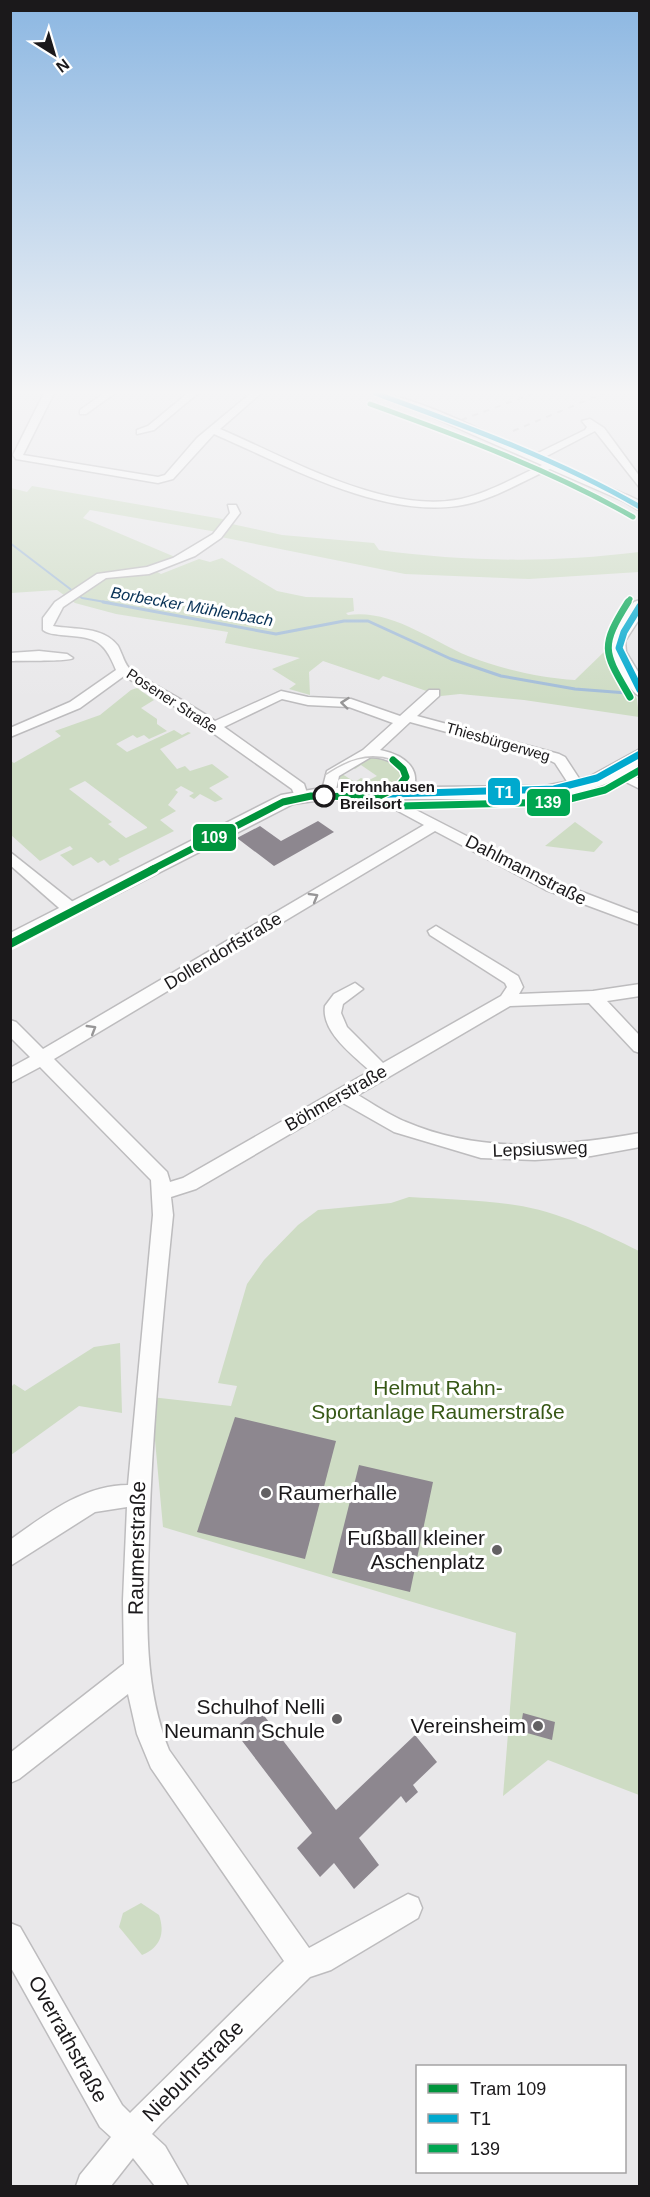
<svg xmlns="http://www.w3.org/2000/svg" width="650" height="2197" viewBox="0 0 650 2197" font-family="Arial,sans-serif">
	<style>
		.green { fill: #cedcc4; fill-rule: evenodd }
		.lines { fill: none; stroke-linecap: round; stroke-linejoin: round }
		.stream-far1 { stroke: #a2bcd8; stroke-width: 2 }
		.stream { stroke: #a2bcd8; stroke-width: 3 }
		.building { fill: #8d878f }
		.minor-casing { stroke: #bdbcbe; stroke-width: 3 }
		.major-casing { stroke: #bdbcbe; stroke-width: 3 }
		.minor { fill: #fcfcfc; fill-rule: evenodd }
		.major { fill: #fcfcfc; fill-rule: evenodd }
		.tram { stroke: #c8c7c8; stroke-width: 1.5 }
		.rail { stroke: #c8c7c8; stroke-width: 2; stroke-dasharray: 6 6; stroke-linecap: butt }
		.bus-1-far1-casing { stroke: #fff; stroke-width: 8 }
		.bus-1-casing { stroke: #fff; stroke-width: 10 }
		.bus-2-far1-casing { stroke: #fff; stroke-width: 8 }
		.bus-2-casing { stroke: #fff; stroke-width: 10 }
		.bus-1-far1 { stroke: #00a9ce; stroke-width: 5 }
		.bus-1 { stroke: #00a9ce; stroke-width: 7 }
		.bus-2-far1 { stroke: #00a651; stroke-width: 5 }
		.bus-2 { stroke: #00a651; stroke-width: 7 }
		.tram-1-far1-casing { stroke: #fff; stroke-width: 10 }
		.tram-1-casing { stroke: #fff; stroke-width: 13 }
		.tram-1-far1 { stroke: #00943c; stroke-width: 7 }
		.tram-1 { stroke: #00943c; stroke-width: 8 }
		.oneway { stroke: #979697 }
		.stop-dot { fill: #fff; stroke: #1b191b; stroke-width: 3 }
		.poi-dot { fill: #636163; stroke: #fff; stroke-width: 2 }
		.labels { text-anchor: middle; stroke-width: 6; stroke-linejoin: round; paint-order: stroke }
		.far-street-label { font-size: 15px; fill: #1b191b; stroke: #fff }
		.far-stop-label { font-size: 15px; font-weight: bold; fill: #1b191b; stroke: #fff; text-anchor: start }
		.far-water-label { font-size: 16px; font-style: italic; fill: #063055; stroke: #fff }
		.street-label { font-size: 18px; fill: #1b191b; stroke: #fff }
		.near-park-label { font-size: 21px; fill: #375817; stroke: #fff }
		.near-poi-label { font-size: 21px; fill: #1b191b; stroke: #fff; text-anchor: end }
		.near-street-label { font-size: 21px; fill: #1b191b; stroke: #fff }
		.line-badge { stroke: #fff; stroke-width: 2 }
		.badge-label { font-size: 16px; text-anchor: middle; font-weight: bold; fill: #fff }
	</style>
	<rect width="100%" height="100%" fill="#e9e8ea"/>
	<!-- green -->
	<g class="green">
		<path d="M32,486L228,520L217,532L90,510L83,518L175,557L150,568L161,574L199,559L210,562L222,558L277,591L306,597L353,598L354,611L346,613L348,615C391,609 430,640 468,656C501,669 540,678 575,680L608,648H611L637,699L639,717L524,700L460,694L441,696L383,676L379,680L323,661L309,672L310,695L289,689L296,684L272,669L300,658L225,643L228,632L116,614L75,603L57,590L11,593V488L27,492Z"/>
		<path d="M232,524L282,535L374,543L379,550C467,562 551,563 639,552V572L529,579L405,574L221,537Z"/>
		<path d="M137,688L154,700L141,708L157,719V724L167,731L149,739L144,735L137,738L133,735L116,744L127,752L174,730L182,735L188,732L191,733L160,749L177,769L185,766L190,771L212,764L229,777L209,788L223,799L215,802L200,794L194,799L189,796L194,793L181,786L175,790L178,792L168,805L176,811L160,820L174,831L118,859L120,861L110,866L104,860L98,863L91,857L73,866L60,855L73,849L70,846L40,861L11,835V761L14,763L61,736L55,731L100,715L131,690ZM85,781L147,827V828L126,838L108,824L112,822L69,789Z"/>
		<path d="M370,757L386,760L402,771L401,785L338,783L336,780L342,774L355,782L361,778L367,781L377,776L361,765L355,769L352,767Z"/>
		<path d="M575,822L603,842L594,852L545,846Z"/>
		<path d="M409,1197C444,1199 480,1200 515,1205C557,1211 601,1232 639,1251V1795L548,1760L503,1796L516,1633L163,1527L151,1397L231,1406L237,1386L218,1383L247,1284L264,1260L298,1225L318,1210L391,1203Z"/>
		<path d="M120,1343L122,1413L79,1406L11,1455V1387L14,1384L25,1391L94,1347Z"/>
		<path d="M141,1903L159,1915C165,1933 161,1947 142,1955L119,1927L123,1913Z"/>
	</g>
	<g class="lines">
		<!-- stream-far1 -->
		<path class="stream-far1" d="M10,543L82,598L111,603"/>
		<!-- stream -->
		<path class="stream" d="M103,602L276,634L344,621H368L451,659L501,676L575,689L627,693"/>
	</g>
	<!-- building -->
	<g class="building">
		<path d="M318,821L334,832L274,866L237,838L260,826L281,841Z"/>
		<path d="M235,1417L336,1441L305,1559L197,1532Z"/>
		<path d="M359,1465L433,1482L410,1592L332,1573Z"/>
		<path d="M259,1709L336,1810L415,1735L437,1762L413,1785L418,1792L406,1803L401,1796L359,1838L379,1865L354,1889L334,1863L320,1877L297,1848L312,1833L233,1729Z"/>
		<path d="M523,1713L555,1722L552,1740L520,1731Z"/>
	</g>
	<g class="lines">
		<!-- minor casing -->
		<g class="minor-casing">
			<g id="minor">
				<path d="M44,393H54L23,455L158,477L165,475L197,438L251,393H261L220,429C288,458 386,515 461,499C489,493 515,477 542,465L412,408L370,393C413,393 491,436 534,455L585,430L587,427L582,421L590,419L604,428L640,477V488L595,431L543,458L631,497V501H623L550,469C520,482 490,502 457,506C377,517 286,465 214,434L173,479L158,483L16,459L13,455Z"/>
				<path d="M104,393H115L86,414H80V410Z"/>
				<path d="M188,393H198L154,430L137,434V430L148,426Z"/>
				<path d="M228,505H236L240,513L221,538L195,556L149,574L106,578L63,607L53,626C75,630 103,626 118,646C122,653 125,666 131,670C158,688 188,702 215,721L281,691L308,697L351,699L400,716L429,690H439V696L417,716L559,754L565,757L584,786L582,789H572L555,763L549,760L410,722L380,750C405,755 425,770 410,797H400L398,794L403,777C398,762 385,758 371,757L339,776L335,794L328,798L321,794L327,771L363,750L393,723L349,707L308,705L282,699L224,727L304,784L308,796L301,800L296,799L292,789L182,711L124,676L80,708L10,737V728L70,702L116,670C103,637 93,638 61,635C54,634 48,634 43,630V618L55,602L97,574L147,567L173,558L213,534L230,513Z"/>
				<path d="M39,651L67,654L73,658C68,662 22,660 10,661V653Z"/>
				<path d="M617,768L640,779V789L612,775L610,772Z"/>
				<path d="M379,791L556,882L640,914V925L546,890L435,831L54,1059L167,1172L170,1182L183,1178L370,1071C353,1055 321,1032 325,1006L334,994L355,983L363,989L343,1004L341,1013L347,1027L383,1063L501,996L507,987L505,983L430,935L428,931L436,926L518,976L523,987L519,994L593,991L640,984V996L607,1001L640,1036V1053L634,1051L589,1003L510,1006L358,1095C373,1104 389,1115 406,1122C481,1154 561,1147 640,1133V1147L591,1156L535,1160L481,1158L394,1132L343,1103L196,1189L171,1197L173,1215C162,1323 152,1430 149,1538C147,1609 142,1683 169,1750L309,1948L408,1894L418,1898L422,1908L418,1918L331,1970L310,1977L161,2124L152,2134L165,2146L188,2186H155L133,2158L111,2186H76L80,2175L111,2137L100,2127L10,1966V1923L20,1927L122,2105L130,2113L284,1961L151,1768L137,1734L128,1694L19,1779L10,1783V1753L124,1664L123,1600L127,1507L95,1512L10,1566V1540C45,1515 83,1485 128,1485L153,1215L151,1180L40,1067L10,1083V1068L30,1057L10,1037V1020L16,1022L43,1049L424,825L374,798L372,795Z"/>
				<path d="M10,852L78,906L80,910L78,914H66L10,865Z"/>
			</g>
		</g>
		<!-- major casing -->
		<g class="major-casing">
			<g id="major">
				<path d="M627,495L640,501V511L620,499Z"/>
				<path d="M640,600V618L625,641L626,652L640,675V696C630,694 606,652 609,641C611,631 628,611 634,602Z"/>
				<path d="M640,749V764C588,806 512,798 449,799C407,799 364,799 321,800L293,804L10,949V933L281,795L321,788L545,786L589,777Z"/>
			</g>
		</g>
		<!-- minor -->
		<use href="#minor" class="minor"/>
		<!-- major -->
		<use href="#major" class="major"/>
		<!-- tram -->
		<g class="tram">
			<path d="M325,775C347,760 367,752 393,760"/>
			<path d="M198,842L239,825"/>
		</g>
		<!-- rail -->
		<g class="rail">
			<path d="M461,420L535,393"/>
			<path d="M513,431L604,393"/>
		</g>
		<!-- bus-1-far1 casing -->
		<g class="bus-1-far1-casing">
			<path id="bus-1-far1" d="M375,393C465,426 557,459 640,507"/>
		</g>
		<!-- bus-1 casing -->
		<g class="bus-1-casing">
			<g id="bus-1">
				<path d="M640,606L624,632L619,648L640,690"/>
				<path d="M360,795L554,789L597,778L640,754"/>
			</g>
		</g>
		<!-- bus-2-far1 casing -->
		<g class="bus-2-far1-casing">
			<g id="bus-2-far1">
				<path d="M370,404C459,436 551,470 633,517"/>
				<path d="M627,603L630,599"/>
			</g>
		</g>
		<!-- bus-2 casing -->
		<g class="bus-2-casing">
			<g id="bus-2">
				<path d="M628,602C599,648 604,652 630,697"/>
				<path d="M360,807L558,802L605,790L640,770"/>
			</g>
		</g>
		<!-- bus-1-far1 -->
		<use href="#bus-1-far1" class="bus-1-far1"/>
		<!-- bus-1 -->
		<use href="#bus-1" class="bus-1"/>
		<!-- bus-2-far1 -->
		<use href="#bus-2-far1" class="bus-2-far1"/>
		<!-- bus-2 -->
		<use href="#bus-2" class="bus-2"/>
		<!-- tram-1-far1 casing -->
		<g class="tram-1-far1-casing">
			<path id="tram-1-far1" d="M151,870L283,802L311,796L377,797L398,787L406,777L403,769L393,760"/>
		</g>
		<!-- tram-1 casing -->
		<g class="tram-1-casing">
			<path id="tram-1" d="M10,944L154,869"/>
		</g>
		<!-- tram-1-far1 -->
		<use href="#tram-1-far1" class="tram-1-far1"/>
		<!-- tram-1 -->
		<use href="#tram-1" class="tram-1"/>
	</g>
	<!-- one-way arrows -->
	<defs><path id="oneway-chevron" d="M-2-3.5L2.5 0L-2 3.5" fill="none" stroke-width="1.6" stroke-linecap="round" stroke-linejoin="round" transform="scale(1.5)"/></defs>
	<g class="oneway">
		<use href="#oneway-chevron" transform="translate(345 703) rotate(-174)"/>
		<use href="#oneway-chevron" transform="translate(314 897) rotate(-30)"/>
		<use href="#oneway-chevron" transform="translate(92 1029) rotate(-31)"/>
	</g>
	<!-- sky -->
	<linearGradient id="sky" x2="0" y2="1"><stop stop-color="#8cb7e2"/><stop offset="0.56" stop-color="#f5f5f6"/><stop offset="1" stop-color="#f5f5f6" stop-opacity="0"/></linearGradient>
	<rect width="650" height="701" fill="url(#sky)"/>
	<!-- markers -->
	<circle class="stop-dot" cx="324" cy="796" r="10"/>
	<g class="poi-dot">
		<circle cx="266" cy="1493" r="6"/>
		<circle cx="497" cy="1550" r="6"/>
		<circle cx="337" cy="1719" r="6"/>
		<circle cx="538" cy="1726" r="6"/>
	</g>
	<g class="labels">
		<!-- far-street labels -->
		<g class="far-street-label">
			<text transform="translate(172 701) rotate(33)" y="5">Posener Straße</text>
			<text transform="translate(498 742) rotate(16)" y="5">Thiesbürgerweg</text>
		</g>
		<!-- far-stop labels -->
		<g class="far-stop-label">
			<text x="340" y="792">Frohnhausen<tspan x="340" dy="17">Breilsort</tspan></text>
		</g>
		<!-- far-water labels -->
		<g class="far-water-label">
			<text transform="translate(192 606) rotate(10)" y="6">Borbecker Mühlenbach</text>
		</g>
		<!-- street labels -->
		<g class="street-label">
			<text transform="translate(526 870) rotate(27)" y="6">Dahlmannstraße</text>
			<text transform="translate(223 951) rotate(-31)" y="6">Dollendorfstraße</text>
			<text transform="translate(336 1098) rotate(-30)" y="6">Böhmerstraße</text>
			<text transform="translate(540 1149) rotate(-2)" y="6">Lepsiusweg</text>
		</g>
		<!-- near-park labels -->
		<g class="near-park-label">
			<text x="438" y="1395">Helmut Rahn-<tspan x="438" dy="24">Sportanlage Raumerstraße</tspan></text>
		</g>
		<!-- near-poi labels -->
		<g class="near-poi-label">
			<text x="278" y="1500" text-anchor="start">Raumerhalle</text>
			<text x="485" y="1545">Fußball kleiner<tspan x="485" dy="24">Aschenplatz</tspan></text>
			<text x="325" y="1714">Schulhof Nelli<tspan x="325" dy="24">Neumann Schule</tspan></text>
			<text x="526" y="1733">Vereinsheim</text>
		</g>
		<!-- near-street labels -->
		<g class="near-street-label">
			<text transform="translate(137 1548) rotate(-89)" y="7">Raumerstraße</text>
			<text transform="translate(68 2039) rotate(61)" y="7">Overrathstraße</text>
			<text transform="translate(193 2071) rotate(-45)" y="7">Niebuhrstraße</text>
		</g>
	</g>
	<g class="line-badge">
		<rect x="487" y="777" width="34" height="29" rx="6" fill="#00a9ce"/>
		<rect x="526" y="788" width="45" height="29" rx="6" fill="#00a651"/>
		<rect x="192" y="823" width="45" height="29" rx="6" fill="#00943c"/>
	</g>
	<g class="badge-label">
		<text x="504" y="798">T1</text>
		<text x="548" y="808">139</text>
		<text x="214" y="843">109</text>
	</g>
	<!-- border -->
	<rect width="650" height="2197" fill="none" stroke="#1b191b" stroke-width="24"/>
	<!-- legend -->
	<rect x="416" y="2065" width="210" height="108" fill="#ffffff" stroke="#a4a3a4" stroke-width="1.5"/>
	<rect x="428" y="2084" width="30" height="9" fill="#00943c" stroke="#a4a3a4" stroke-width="1.5"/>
	<text x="470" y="2095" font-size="18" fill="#1b191b">Tram 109</text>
	<rect x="428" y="2114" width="30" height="9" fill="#00a9ce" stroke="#a4a3a4" stroke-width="1.5"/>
	<text x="470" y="2125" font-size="18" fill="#1b191b">T1</text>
	<rect x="428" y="2144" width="30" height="9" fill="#00a651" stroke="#a4a3a4" stroke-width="1.5"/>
	<text x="470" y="2155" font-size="18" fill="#1b191b">139</text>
	<!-- north arrow -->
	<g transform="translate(54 54) rotate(143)" stroke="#ffffff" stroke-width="4.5" paint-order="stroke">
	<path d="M0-4.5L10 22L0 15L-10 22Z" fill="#1b191b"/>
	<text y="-9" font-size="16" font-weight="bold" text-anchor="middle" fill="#1b191b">N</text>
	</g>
</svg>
